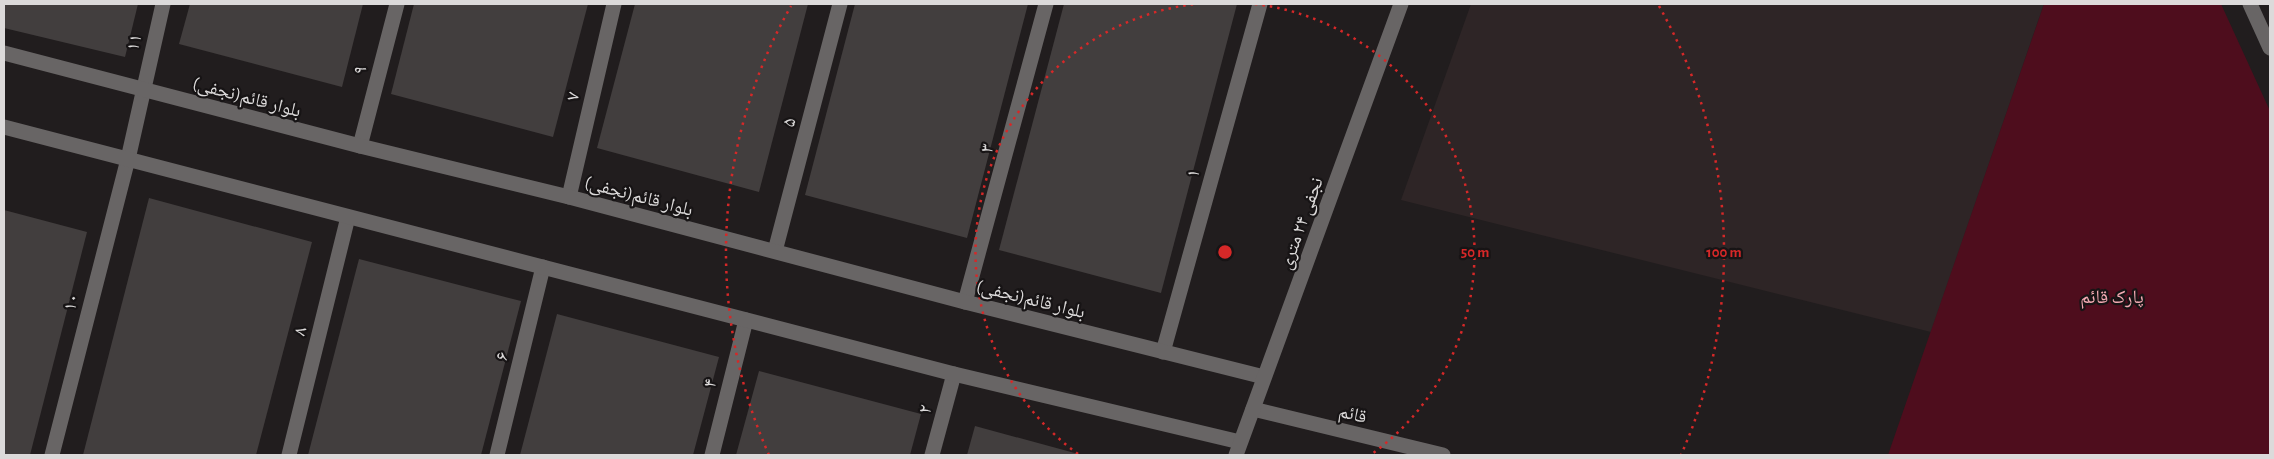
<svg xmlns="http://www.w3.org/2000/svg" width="2274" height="459" viewBox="0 0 2274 459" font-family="'Alegreya Sans','Noto Naskh Arabic',sans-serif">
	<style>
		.built { fill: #2e2526 }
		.green { fill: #4e0d1d }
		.building { fill: #423e3e }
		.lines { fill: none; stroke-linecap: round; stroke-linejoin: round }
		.lane { stroke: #686565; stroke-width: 15 }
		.street { stroke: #686565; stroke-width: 15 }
		.secondary { stroke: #686565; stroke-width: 15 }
		.ring { fill: none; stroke: #d62828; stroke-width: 2.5; stroke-dasharray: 2.5 5 }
		.labels { text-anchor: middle; stroke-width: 4.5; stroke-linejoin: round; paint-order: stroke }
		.street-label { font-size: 19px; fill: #dcdada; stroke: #171415 }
		.park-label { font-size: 19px; fill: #f3aab3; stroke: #171415 }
		.centre { fill: #d62828; stroke: #171415; stroke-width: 2.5 }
		.ring-label { font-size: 15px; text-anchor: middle; font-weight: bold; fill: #d62828; stroke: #171415; stroke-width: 4.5; stroke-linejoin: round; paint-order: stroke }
	</style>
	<rect width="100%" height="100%" fill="#211d1e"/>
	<!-- built -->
	<path class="built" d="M1471,4H2044L1931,332L1401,200Z"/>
	<!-- green -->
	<path class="green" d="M2044,4H2221L2270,111V455H1888Z"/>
	<!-- building -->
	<g class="building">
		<path d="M4,4H138L125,57L4,28Z"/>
		<path d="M190,4H363L342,87L179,44Z"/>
		<path d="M414,4H588L553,137L391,94Z"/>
		<path d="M635,4H808L759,192L597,148Z"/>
		<path d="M855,4H1028L967,238L805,195Z"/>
		<path d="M1064,4H1237L1161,293L999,250Z"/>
		<path d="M149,198L312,242L256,455H83Z"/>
		<path d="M4,210L87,232L30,455H4Z"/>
		<path d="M359,259L521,301L481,455H308Z"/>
		<path d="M557,314L719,357L693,455H520Z"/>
		<path d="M759,371L921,414L910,455H736Z"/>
		<path d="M975,426L1082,455H967Z"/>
	</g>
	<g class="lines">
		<!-- lane -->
		<g class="lane">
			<path d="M52,455L128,159"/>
			<path d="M289,455L348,217"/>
			<path d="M497,455L543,267"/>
			<path d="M712,455L746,320"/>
			<path d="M932,455L954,374"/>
		</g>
		<!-- street -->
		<g class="street">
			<path d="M2250,4L2270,48"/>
			<path d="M360,146L397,4"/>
			<path d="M128,159L163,4"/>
			<path d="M569,197L614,4"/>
			<path d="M775,251L840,4"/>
			<path d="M965,302L1046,4"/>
			<path d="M1163,352L1260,4"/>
			<path d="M1253,409L1443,455"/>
		</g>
		<!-- secondary -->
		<g class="secondary">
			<path d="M4,53L360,146L569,197L965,302L1264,377"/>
			<path d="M4,127L954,374L1240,442"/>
			<path d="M1236,455L1401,4"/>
		</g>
	</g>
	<!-- distance rings -->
	<g class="ring">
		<path d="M1078 454A250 250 0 0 1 1195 4M1255 4A250 250 0 0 1 1372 454"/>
		<path d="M769 455A499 499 0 0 1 791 6M1659 6A499 499 0 0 1 1681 455"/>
	</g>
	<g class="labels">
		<!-- street labels -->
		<g class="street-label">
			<text transform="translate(133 42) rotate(-76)" y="7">۱۱</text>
			<text transform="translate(359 70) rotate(-76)" y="7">۹</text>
			<text transform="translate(247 96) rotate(15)" y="7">بلوار قائم(نجفی)</text>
			<text transform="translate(572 96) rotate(-77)" y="7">۷</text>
			<text transform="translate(788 122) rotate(-75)" y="7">۵</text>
			<text transform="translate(986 148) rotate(-75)" y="7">۳</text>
			<text transform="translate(1192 173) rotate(-75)" y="7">۱</text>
			<text transform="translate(639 195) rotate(15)" y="7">بلوار قائم(نجفی)</text>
			<text transform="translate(1300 223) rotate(-70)" y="7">نجفی ۲۴ متری</text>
			<text transform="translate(1031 298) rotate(14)" y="7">بلوار قائم(نجفی)</text>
			<text transform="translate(70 302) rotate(-76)" y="7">۱۰</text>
			<text transform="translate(299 331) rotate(-76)" y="7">۸</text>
			<text transform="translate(501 356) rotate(-76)" y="7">۶</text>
			<text transform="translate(709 383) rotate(-76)" y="7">۴</text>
			<text transform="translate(924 409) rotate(-75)" y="7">۲</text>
			<text transform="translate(1353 413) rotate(14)" y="7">قائم</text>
		</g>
		<!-- park labels -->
		<g class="park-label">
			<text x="2112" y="303">پارک قائم</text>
		</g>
	</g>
	<circle cx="1225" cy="252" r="8" class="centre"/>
	<g class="ring-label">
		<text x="1475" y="257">50 m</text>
		<text x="1724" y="257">100 m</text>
	</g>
	<!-- border -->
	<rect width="2274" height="459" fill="none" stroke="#dcdada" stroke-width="10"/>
</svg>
